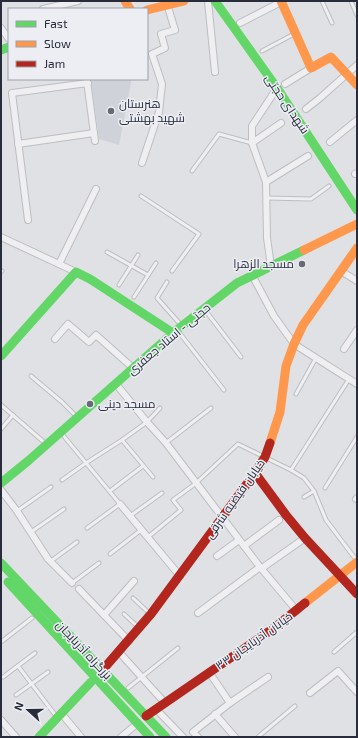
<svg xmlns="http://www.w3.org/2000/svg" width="358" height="738" viewBox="0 0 358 738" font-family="'Exo 2',Cairo,sans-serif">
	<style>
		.built { fill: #cfd2d8 }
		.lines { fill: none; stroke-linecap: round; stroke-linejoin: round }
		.lane-casing { stroke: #bcbec1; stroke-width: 5 }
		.street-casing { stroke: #bcbec1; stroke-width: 8 }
		.lane { stroke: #efeff1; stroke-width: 3 }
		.street { stroke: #efeff1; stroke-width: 6 }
		.fast { stroke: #63d668; stroke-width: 9 }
		.slow { stroke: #ff974d; stroke-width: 9 }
		.jam { stroke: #b3261e; stroke-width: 9 }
		.poi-dot { fill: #686b76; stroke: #eceef4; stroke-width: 1.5 }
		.labels { text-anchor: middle; stroke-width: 3; stroke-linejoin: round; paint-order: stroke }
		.poi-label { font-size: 12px; fill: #282c3b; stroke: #eceef4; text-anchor: start }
		.street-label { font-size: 12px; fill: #282c3b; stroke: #eceef4 }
	</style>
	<rect width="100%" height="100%" fill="#dfe1e4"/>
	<!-- built -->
	<path class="built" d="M91,79H131V83L119,145L99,139Z"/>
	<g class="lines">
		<!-- lane casing -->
		<g class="lane-casing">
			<g id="lane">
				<path d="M322,1L332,23"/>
				<path d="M351,1L357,15"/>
				<path d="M262,51L294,34"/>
				<path d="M192,171L219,134L252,143"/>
				<path d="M141,196L199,234L172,271"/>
				<path d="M266,198L311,199L329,186"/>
				<path d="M107,252L148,275"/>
				<path d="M1,272L2,271"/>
				<path d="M167,282L157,298L181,325"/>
				<path d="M119,285L138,255"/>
				<path d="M134,297L156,263"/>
				<path d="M205,310L241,357"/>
				<path d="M178,331L224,390"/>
				<path d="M31,376L62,402L76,416"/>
				<path d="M296,394L316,358"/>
				<path d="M1,405L45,443"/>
				<path d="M1,429L13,415"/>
				<path d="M62,434L120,504L87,528"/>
				<path d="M167,442L211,408"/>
				<path d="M291,470L349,379"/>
				<path d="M153,477L122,440L147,422L160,408"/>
				<path d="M62,480L86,463L122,440"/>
				<path d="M325,488L357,437"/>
				<path d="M110,491L143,466"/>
				<path d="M304,497L314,491"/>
				<path d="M17,511L51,487"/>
				<path d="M130,516L162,493"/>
				<path d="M31,532L64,509"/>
				<path d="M148,537L181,510L173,500L195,484L238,444L291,470L304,478L314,491L326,520L357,561"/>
				<path d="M110,554L141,530"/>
				<path d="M51,561L77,542"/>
				<path d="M72,583L99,563"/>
				<path d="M133,598L149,613"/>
				<path d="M124,614L138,627"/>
				<path d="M1,642L32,618"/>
				<path d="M334,652L357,632"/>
				<path d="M18,666L56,716"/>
				<path d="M3,677L35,653"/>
				<path d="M128,688L178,648"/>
				<path d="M16,695L48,672"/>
				<path d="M258,737L295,706"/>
			</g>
		</g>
		<!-- street casing -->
		<g class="street-casing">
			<g id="street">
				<path d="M208,1L215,72"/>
				<path d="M43,9L78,1"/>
				<path d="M240,23L281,2"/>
				<path d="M1,28L9,39"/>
				<path d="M87,81L95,141"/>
				<path d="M285,84L311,68"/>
				<path d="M306,109L320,98L357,65"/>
				<path d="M330,142L357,120"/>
				<path d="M252,143L281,123"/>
				<path d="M18,144L94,133"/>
				<path d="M142,163L159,112L162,84L152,54L165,48L161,34L175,30L167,4"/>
				<path d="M355,174L357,173"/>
				<path d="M266,182L308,156"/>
				<path d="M28,220L12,93L88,83"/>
				<path d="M1,237L76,272"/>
				<path d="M59,264L96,189"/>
				<path d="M271,266L267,238L266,182L252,143V126L277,88"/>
				<path d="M341,271L357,281"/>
				<path d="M252,275L274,316L294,344L357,384"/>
				<path d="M55,339L68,324L89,342L96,335L133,368"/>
				<path d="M344,349L357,330"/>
				<path d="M116,384L147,422L166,443L260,567L297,611"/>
				<path d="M1,490L17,511L48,559L72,583"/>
				<path d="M356,499L357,498"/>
				<path d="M120,504L180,576"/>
				<path d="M244,546L279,520"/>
				<path d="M217,556L239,540"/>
				<path d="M265,566L305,538"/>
				<path d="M79,589L129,641"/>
				<path d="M198,613L260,567"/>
				<path d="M104,615L134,581"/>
				<path d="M119,652L165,703"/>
				<path d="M209,672L230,703"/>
				<path d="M310,693L338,671L357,692"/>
				<path d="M156,709L183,737"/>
				<path d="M61,713L81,737"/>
				<path d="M215,714L235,737"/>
				<path d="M1,720L16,737"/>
				<path d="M121,737L138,723"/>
				<path d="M198,737L193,732L230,703L268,677"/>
			</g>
		</g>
		<!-- lane -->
		<use href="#lane" class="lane"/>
		<!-- street -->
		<use href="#street" class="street"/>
		<!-- fast -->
		<g class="fast">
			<path d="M215,1L277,88L357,210"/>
			<path d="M1,50L9,47"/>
			<path d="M1,356L76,272L90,279L173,333"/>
			<path d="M1,483L28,461L173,333L237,283L304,250"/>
			<path d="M1,563L166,737"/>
			<path d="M8,582L150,737"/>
			<path d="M39,737L91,682"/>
		</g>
		<!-- slow -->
		<g class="slow">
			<path d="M125,1L130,9"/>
			<path d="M281,1L311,68L331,57L357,85"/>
			<path d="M147,10L184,1"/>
			<path d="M304,250L357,224"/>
			<path d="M270,443L280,412L286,366L294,344L303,325L357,248"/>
			<path d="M305,603L357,562"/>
		</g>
		<!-- jam -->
		<g class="jam">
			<path d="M255,473L286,515L305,538L357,594"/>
			<path d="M106,666L151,614L255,473L265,457L270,443"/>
			<path d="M146,716L274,628L305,603"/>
		</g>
	</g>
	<!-- markers -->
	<g class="poi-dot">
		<circle cx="111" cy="111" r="4"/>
		<circle cx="302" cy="264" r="4"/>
		<circle cx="90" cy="404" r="4"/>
	</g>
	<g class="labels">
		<!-- poi labels -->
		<g class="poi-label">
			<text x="119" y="108">هنرستان<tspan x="119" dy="14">شهید بهشتی</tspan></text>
			<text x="294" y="268" text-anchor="end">مسجد الزهرا</text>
			<text x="98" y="408">مسجد دینی</text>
		</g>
		<!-- street labels -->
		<g class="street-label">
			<text transform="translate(287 104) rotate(56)" y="4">شهدای حجتی</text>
			<text transform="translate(169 339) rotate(-40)" y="4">حجتی - استاد جعفری</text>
			<text transform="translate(235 499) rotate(-55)" y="4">خیابان فیضیه شرقی</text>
			<text transform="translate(254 641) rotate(-35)" y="4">خیابان آذربایجان ۳۳</text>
			<text transform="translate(84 650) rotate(47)" y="4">بزرگراه آذربایجان</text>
		</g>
	</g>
	<!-- border -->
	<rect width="358" height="738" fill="none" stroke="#282c3b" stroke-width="4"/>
	<!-- legend -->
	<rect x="8" y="8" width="140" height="72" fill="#eceef4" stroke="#9ea0aa"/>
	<rect x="16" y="21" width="20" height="6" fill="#63d668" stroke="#9ea0aa"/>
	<text x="44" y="28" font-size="12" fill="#282c3b">Fast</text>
	<rect x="16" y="41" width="20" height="6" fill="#ff974d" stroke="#9ea0aa"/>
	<text x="44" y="48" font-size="12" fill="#282c3b">Slow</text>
	<rect x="16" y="61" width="20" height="6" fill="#b3261e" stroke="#9ea0aa"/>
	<text x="44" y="68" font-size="12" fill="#282c3b">Jam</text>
	<!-- north arrow -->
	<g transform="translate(28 710) rotate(291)" stroke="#eceef4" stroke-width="3" paint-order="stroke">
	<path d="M0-3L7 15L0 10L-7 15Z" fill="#282c3b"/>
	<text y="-6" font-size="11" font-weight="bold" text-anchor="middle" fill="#282c3b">N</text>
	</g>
</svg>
